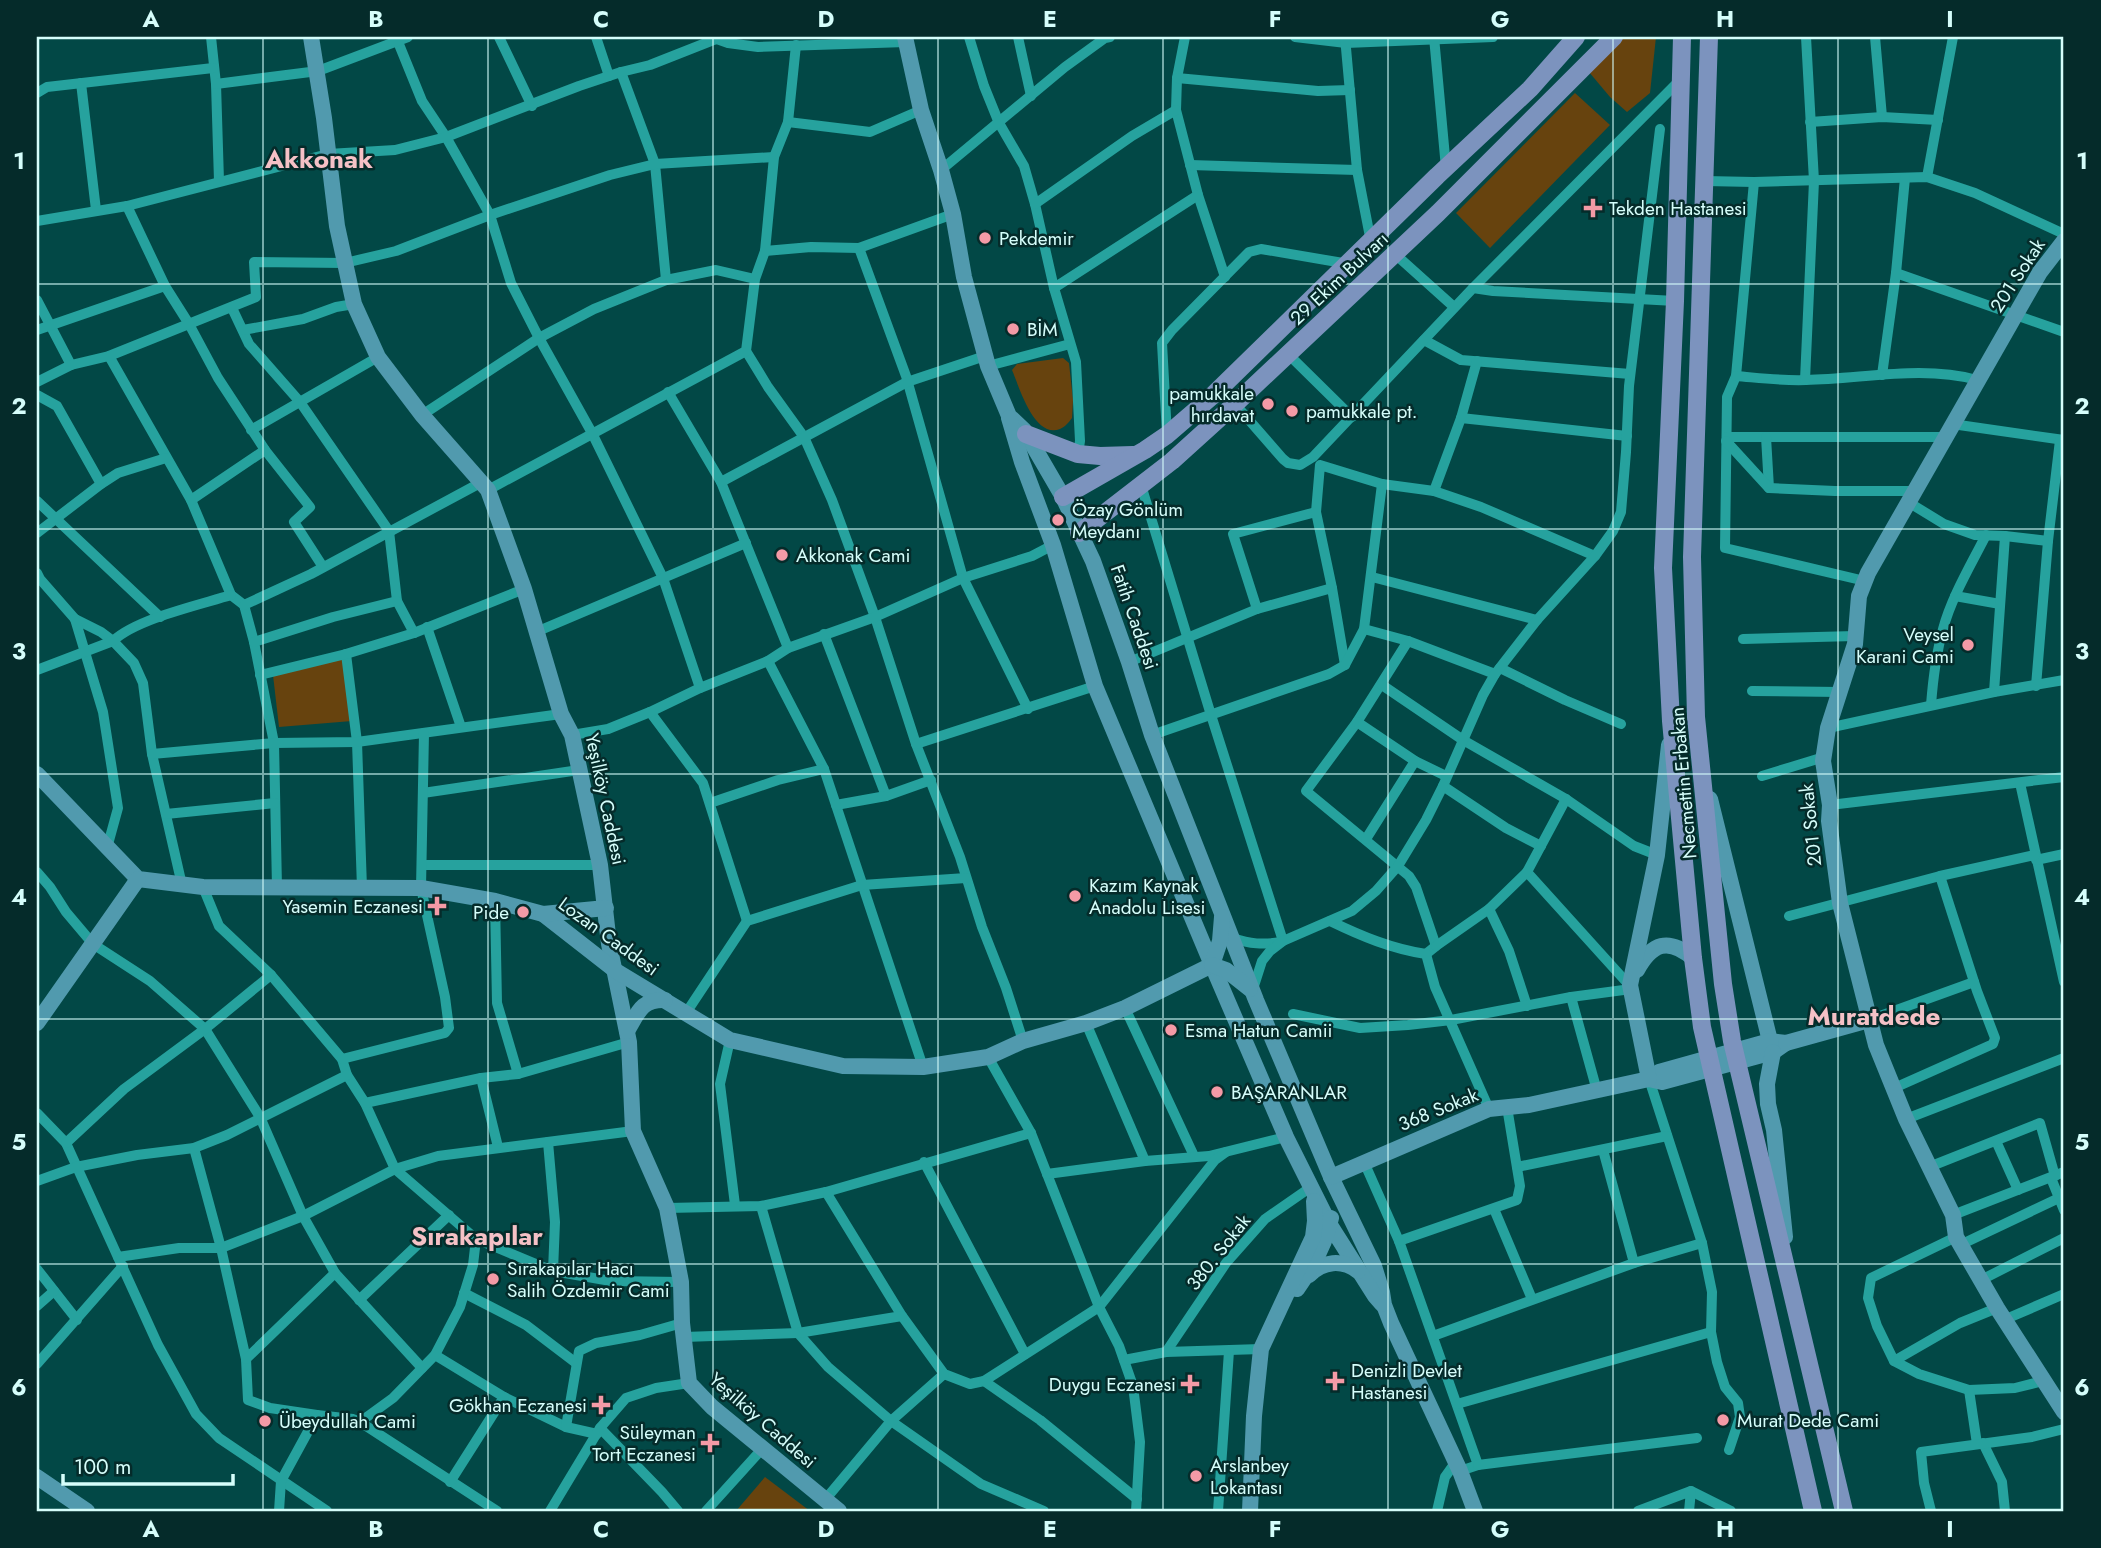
<svg xmlns="http://www.w3.org/2000/svg" width="2101" height="1548" viewBox="0 0 2101 1548" font-family="Jost,sans-serif">
	<style>
		.green { fill: #67430e }
		.lines { fill: none; stroke-linecap: round; stroke-linejoin: round }
		.street { stroke: #26a29e; stroke-width: 10 }
		.secondary { stroke: #519aae; stroke-width: 16 }
		.primary { stroke: #7c93be; stroke-width: 18 }
		.grid { fill: none; stroke: #d6fefb; stroke-width: 2; stroke-opacity: 0.55 }
		.poi-dot { fill: #f49aa6; stroke: #052b2a; stroke-width: 2.5 }
		.labels { text-anchor: middle; stroke-width: 5; stroke-linejoin: round; paint-order: stroke }
		.poi-label { font-size: 19px; fill: #d6fefb; stroke: #052b2a; text-anchor: start }
		.street-label { font-size: 19px; fill: #d6fefb; stroke: #052b2a }
		.district-label { font-size: 26px; font-weight: bold; fill: #f5c1c6; stroke: #052b2a }
		.neatline { fill: none; stroke: #d6fefb; stroke-width: 2.5 }
		.grid-label { font-size: 23px; text-anchor: middle; font-weight: bold; fill: #d6fefb }
	</style>
	<rect width="100%" height="100%" fill="#024846"/>
	<!-- green -->
	<g class="green">
		<path d="M1623,37H1656L1650,93L1627,112L1610,97L1589,72Z"/>
		<path d="M1575,93L1610,125L1490,248L1456,213Z"/>
		<path d="M1063,358L1069,363L1073,400L1072,418C1069,422 1065,427 1060,429C1034,439 1019,386 1012,370L1017,364Z"/>
		<path d="M343,657L352,721L279,727L273,675Z"/>
		<path d="M765,1477L810,1511H736Z"/>
	</g>
	<g class="lines">
		<!-- street -->
		<g class="street">
			<path d="M211,37L216,84L219,181"/>
			<path d="M396,37L422,101L446,137L490,215L511,283L539,338L592,433L663,578L700,688"/>
			<path d="M499,37L532,106"/>
			<path d="M596,37L609,76"/>
			<path d="M711,37L728,43L758,47L906,42"/>
			<path d="M969,37L984,86L999,123L1024,166L1035,204L1054,288L1076,362L1080,441L1078,454"/>
			<path d="M1018,37L1031,96"/>
			<path d="M1185,37L1177,78L1176,110L1198,195L1225,277"/>
			<path d="M1295,37L1346,43L1493,37"/>
			<path d="M1345,37L1357,170L1371,242"/>
			<path d="M1434,37L1446,168"/>
			<path d="M1875,37L1882,117"/>
			<path d="M621,72L655,164L666,280"/>
			<path d="M1177,78L1318,91L1350,90"/>
			<path d="M81,83L96,210"/>
			<path d="M216,84L318,71L408,37"/>
			<path d="M37,93L47,87L213,68"/>
			<path d="M788,122L870,132L921,110"/>
			<path d="M1810,122L1882,117L1938,120"/>
			<path d="M1190,165L1357,170"/>
			<path d="M941,170L1065,67L1105,38L1110,37"/>
			<path d="M1927,177L1953,37"/>
			<path d="M1705,181L1754,182L1927,177L1975,193L2064,234"/>
			<path d="M1754,182L1736,376L1727,397L1725,548L1865,581"/>
			<path d="M1035,204L1132,136L1176,110"/>
			<path d="M127,206L165,286L189,324L218,378L265,450L310,507L294,522L323,567"/>
			<path d="M37,221L127,206L328,154L395,150L446,137L579,86L621,72L650,65L716,39"/>
			<path d="M859,248L906,376L963,578L1028,709"/>
			<path d="M765,251L811,247L859,248L953,214"/>
			<path d="M1395,254L1454,307"/>
			<path d="M1896,273L2064,332"/>
			<path d="M1054,288L1198,195"/>
			<path d="M1473,288L1681,79"/>
			<path d="M37,300L71,365"/>
			<path d="M232,308L249,344L300,402L389,531L397,601L414,633"/>
			<path d="M37,330L165,286"/>
			<path d="M243,330L303,319L336,307L354,304"/>
			<path d="M1424,340L1461,360L1630,374"/>
			<path d="M746,351L768,387L804,437L832,500L875,617L916,744L960,857L982,927L1006,988L1023,1041"/>
			<path d="M1288,354L1352,417"/>
			<path d="M109,356L191,500L231,595L244,605L254,642L274,743L277,887"/>
			<path d="M988,366L1070,344"/>
			<path d="M1882,375L1896,273L1905,178"/>
			<path d="M1736,376C1760,378 1783,381 1806,380C1863,379 1922,365 1977,380"/>
			<path d="M1805,380L1814,181L1806,37"/>
			<path d="M37,382L71,365L109,356L256,297L254,262L345,263L396,251L490,215L610,175L655,164L774,157"/>
			<path d="M668,392L721,482L788,648"/>
			<path d="M37,395L57,406L101,484"/>
			<path d="M1235,404L1283,459L1288,463L1300,465L1313,457L1473,288L1493,291L1675,301"/>
			<path d="M422,415L539,338L594,309L666,280L716,270L755,279"/>
			<path d="M1461,418L1627,436"/>
			<path d="M1952,424L2064,440"/>
			<path d="M251,430L378,357"/>
			<path d="M1167,435L1162,343L1172,330L1249,252L1261,249L1349,264"/>
			<path d="M1727,437H1945"/>
			<path d="M1766,437L1769,488"/>
			<path d="M1726,441L1769,488L1835,491H1915"/>
			<path d="M721,482L907,382L985,356"/>
			<path d="M1141,485L1211,715L1283,941"/>
			<path d="M488,490L746,351L755,279L765,251L774,157L788,122L796,45"/>
			<path d="M1434,491L1461,418L1477,361"/>
			<path d="M191,500L265,450"/>
			<path d="M37,501L160,617"/>
			<path d="M1908,502L1944,524L1975,535L2005,536L2048,541"/>
			<path d="M37,533L101,484L118,473L166,458"/>
			<path d="M37,573L40,579L75,619L101,632L113,641L134,663L143,683L152,754L182,885"/>
			<path d="M1372,577L1537,620"/>
			<path d="M1955,596L2000,604"/>
			<path d="M244,605L311,574L482,482"/>
			<path d="M1257,609L1233,534L1316,512"/>
			<path d="M75,619L103,712L118,808L107,848"/>
			<path d="M427,627L461,727"/>
			<path d="M1364,629L1408,641L1495,674"/>
			<path d="M536,632L746,543"/>
			<path d="M824,634L886,796"/>
			<path d="M1743,639L1855,636"/>
			<path d="M1408,641L1357,722L1306,791L1409,876L1416,887L1436,946L1426,954"/>
			<path d="M254,642L333,617L397,601"/>
			<path d="M346,654L357,742L362,888"/>
			<path d="M768,661L824,769L923,1067"/>
			<path d="M1129,662L1257,609L1332,588"/>
			<path d="M1345,665L1332,588L1316,512L1320,465L1382,484L1434,491L1481,507L1595,556"/>
			<path d="M1500,668L1565,700L1621,724"/>
			<path d="M37,670L113,641C136,619 199,605 231,595"/>
			<path d="M260,675L346,654L414,633L524,589"/>
			<path d="M1382,685L1463,740L1566,799L1634,846L1657,855"/>
			<path d="M2036,686L2048,541L2060,440"/>
			<path d="M1752,691L1840,692"/>
			<path d="M1994,692L2005,536"/>
			<path d="M1931,705C1933,679 1936,654 1943,629C1952,596 1971,565 1986,535"/>
			<path d="M650,712L703,783L747,921"/>
			<path d="M1357,722L1415,761L1446,776"/>
			<path d="M1828,728L1994,692L2064,680"/>
			<path d="M572,735L608,729L650,712L700,688L768,661L788,648L875,617L963,578L1032,556L1053,545"/>
			<path d="M1152,735L1329,674L1345,665L1364,629L1382,484"/>
			<path d="M916,744L1095,686"/>
			<path d="M152,754L274,743L357,742L561,714"/>
			<path d="M1762,776L1824,757"/>
			<path d="M2020,783L2064,982"/>
			<path d="M1443,786L1506,828L1541,846"/>
			<path d="M423,793L579,770"/>
			<path d="M710,803L778,780L824,769"/>
			<path d="M836,805L886,796L931,780"/>
			<path d="M1830,805L2064,777"/>
			<path d="M166,814L275,803"/>
			<path d="M1366,839L1415,761"/>
			<path d="M2036,860L2064,854"/>
			<path d="M422,865H600"/>
			<path d="M37,872L50,887L66,912L93,944L150,981L205,1029L260,1117L303,1216L335,1273L422,1368"/>
			<path d="M1527,872L1630,986"/>
			<path d="M203,887L219,926L271,975L342,1059L347,1075L365,1103L395,1169L476,1239L553,1271L611,1281L681,1282"/>
			<path d="M495,901L497,1003L518,1074"/>
			<path d="M1489,909L1509,951L1527,1006"/>
			<path d="M1789,916L1940,876L2035,855"/>
			<path d="M1330,921C1361,936 1392,949 1426,954L1435,987L1489,1109"/>
			<path d="M1233,938C1250,944 1263,945 1281,942"/>
			<path d="M1436,946L1489,909L1527,872L1566,799"/>
			<path d="M1253,989L1262,961L1270,951L1283,941L1352,911L1376,891L1398,866L1426,820L1443,786L1483,695L1495,674L1537,620L1595,556L1613,531L1621,512L1626,452L1629,386L1660,129"/>
			<path d="M1571,997L1597,1091"/>
			<path d="M1125,1008L1194,1156"/>
			<path d="M686,1013L747,921L862,885L966,878"/>
			<path d="M1293,1014L1360,1028L1408,1025L1451,1020L1571,997L1631,989"/>
			<path d="M1869,1020L1974,982"/>
			<path d="M1086,1023L1145,1161"/>
			<path d="M730,1040L720,1084L735,1205"/>
			<path d="M988,1057L1031,1133L1099,1307L1119,1346L1133,1386L1140,1442L1136,1511"/>
			<path d="M342,1059L445,1033L449,1028L445,997L421,888L424,733"/>
			<path d="M481,1078L498,1147"/>
			<path d="M1649,1079L1702,1243L1712,1292L1711,1332L1717,1362L1725,1387L1738,1403L1740,1417L1729,1450"/>
			<path d="M1892,1089L1993,1044L1995,1038L1977,991L1940,876"/>
			<path d="M365,1103L481,1078L518,1074L629,1042"/>
			<path d="M37,1113L66,1143L158,1345L196,1414L219,1438L327,1511"/>
			<path d="M1906,1119L2064,1058"/>
			<path d="M1996,1141L2018,1190"/>
			<path d="M548,1142L555,1222L553,1271"/>
			<path d="M66,1143L124,1089L205,1029L271,975"/>
			<path d="M194,1148L221,1248L246,1359L248,1400L270,1408L317,1415"/>
			<path d="M1603,1150L1634,1263"/>
			<path d="M924,1162L1025,1354"/>
			<path d="M1364,1162L1399,1241L1478,1465L1460,1471"/>
			<path d="M1517,1167L1667,1136"/>
			<path d="M1929,1167L2040,1123L2055,1176"/>
			<path d="M1047,1174L1145,1161L1209,1156L1286,1137"/>
			<path d="M2051,1178L2064,1210"/>
			<path d="M37,1181L76,1167L137,1155L194,1148L227,1135L347,1075"/>
			<path d="M826,1192L902,1316L944,1374L970,1384L984,1381L1099,1307L1215,1160L1226,1152"/>
			<path d="M761,1206L798,1333L828,1367L891,1421L981,1484L1044,1511"/>
			<path d="M667,1208L761,1206L826,1192L1031,1133"/>
			<path d="M1494,1209L1532,1299"/>
			<path d="M1953,1215L2064,1172"/>
			<path d="M1956,1237L1871,1278L1868,1298L1877,1326L1894,1361L1919,1374L1969,1390L2015,1388L2043,1381"/>
			<path d="M1399,1241L1517,1200L1520,1186L1507,1107"/>
			<path d="M1960,1245L2059,1198"/>
			<path d="M118,1257L179,1248H221L303,1216L395,1169L438,1156L633,1131"/>
			<path d="M37,1269L77,1320"/>
			<path d="M1981,1280L2064,1238"/>
			<path d="M464,1293L526,1325L576,1363"/>
			<path d="M359,1300L449,1215"/>
			<path d="M37,1306L54,1291"/>
			<path d="M2006,1319L2064,1294"/>
			<path d="M1433,1336L1634,1263L1702,1243"/>
			<path d="M684,1337L798,1333L902,1316"/>
			<path d="M1166,1352L1226,1263L1265,1219L1311,1187"/>
			<path d="M435,1355L504,1397L566,1427L597,1434"/>
			<path d="M246,1359L335,1273"/>
			<path d="M1124,1360L1166,1352L1261,1349"/>
			<path d="M1894,1361L1960,1323L1997,1308"/>
			<path d="M37,1364L123,1266"/>
			<path d="M984,1381L1040,1420L1137,1499"/>
			<path d="M1969,1390L1977,1444"/>
			<path d="M1457,1404L1711,1332"/>
			<path d="M360,1422L497,1511"/>
			<path d="M566,1427L579,1351L596,1343L640,1335L682,1323"/>
			<path d="M600,1428L662,1492L678,1511"/>
			<path d="M1983,1443L2002,1482L2005,1511"/>
			<path d="M1478,1465L1697,1438"/>
			<path d="M450,1482L504,1397"/>
			<path d="M1691,1491L1731,1511"/>
			<path d="M824,1501L891,1421L944,1374"/>
			<path d="M279,1511L281,1481L317,1415L353,1419L360,1422L393,1398L435,1355L460,1307L473,1265L476,1239"/>
			<path d="M550,1511L600,1428L626,1398L656,1388L689,1383"/>
			<path d="M706,1511L762,1449"/>
			<path d="M1218,1511L1229,1351"/>
			<path d="M1437,1511L1445,1477L1455,1463"/>
			<path d="M1638,1511L1691,1491L1689,1511"/>
			<path d="M1931,1511L1924,1483L1921,1452L2032,1437L2064,1429"/>
		</g>
		<!-- secondary -->
		<g class="secondary">
			<path d="M311,37L324,118L337,226L354,304L378,357L422,415L488,490L524,589L561,714L572,735L600,865L609,944L629,1042L633,1131L667,1208L681,1282L682,1323L689,1383L712,1407L839,1511"/>
			<path d="M905,37L921,110L941,170L953,214L964,277L988,366L1009,416L1024,430L1063,497L1093,561L1129,662L1152,735L1256,1000L1331,1177L1374,1266L1382,1292L1384,1305L1391,1323L1460,1471L1475,1511"/>
			<path d="M2064,241L2040,272L1868,573L1859,596L1855,644L1828,728L1823,761L1830,805L1829,821L1840,903L1876,1045L1906,1119L1953,1215L1956,1237L1997,1308L2064,1412"/>
			<path d="M1009,418L1022,462L1053,545L1095,686L1212,965L1286,1137L1330,1225L1375,1296L1382,1304"/>
			<path d="M37,774L138,879L203,887L421,888L495,901L543,914L616,971L730,1040L843,1066L923,1067L988,1057L1023,1041L1086,1023L1125,1008L1212,965"/>
			<path d="M1710,799L1770,1041"/>
			<path d="M543,914L606,908"/>
			<path d="M1212,965L1220,941L1222,917"/>
			<path d="M1212,965L1226,970L1250,989"/>
			<path d="M1637,970C1652,943 1668,937 1693,958"/>
			<path d="M37,1023L138,879"/>
			<path d="M627,1031C638,1013 641,999 665,1000"/>
			<path d="M1770,1041L1786,1043L1773,1052L1662,1082L1649,1079L1659,1072Z"/>
			<path d="M1786,1043L1869,1020"/>
			<path d="M1773,1052L1767,1084L1768,1104L1774,1130L1785,1237"/>
			<path d="M1331,1177L1489,1109L1529,1105L1649,1079L1630,985L1657,855L1669,745"/>
			<path d="M1309,1275C1323,1261 1342,1259 1358,1271"/>
			<path d="M1297,1289C1312,1268 1326,1243 1331,1218"/>
			<path d="M37,1477L87,1511"/>
			<path d="M1250,1511L1254,1416L1261,1349L1313,1237L1315,1221L1314,1201"/>
		</g>
		<!-- primary -->
		<g class="primary">
			<path d="M1682,37L1675,301L1663,568L1671,721L1693,958L1702,1027L1813,1511"/>
			<path d="M1709,37L1692,557L1696,717L1723,984L1732,1041L1844,1511"/>
			<path d="M1026,434L1078,454L1100,456L1133,455"/>
			<path d="M1063,497L1145,450L1167,435L1211,397L1437,176L1530,89L1576,37"/>
			<path d="M1079,533L1172,461L1235,404L1438,213L1614,37"/>
		</g>
	</g>
	<!-- grid -->
	<path class="grid" d="M263,37V1511M488,37V1511M713,37V1511M938,37V1511M1163,37V1511M1388,37V1511M1613,37V1511M1838,37V1511M37,284H2064M37,529H2064M37,774H2064M37,1019H2064M37,1264H2064"/>
	<!-- markers -->
	<g class="poi-dot">
		<path d="M1589.5 197.5h7v7h7v7h-7v7h-7v-7h-7v-7h7z"/>
		<circle cx="985" cy="238" r="7"/>
		<circle cx="1013" cy="329" r="7"/>
		<circle cx="1268" cy="404" r="7"/>
		<circle cx="1292" cy="411" r="7"/>
		<circle cx="1058" cy="520" r="7"/>
		<circle cx="782" cy="555" r="7"/>
		<circle cx="1968" cy="645" r="7"/>
		<circle cx="1075" cy="896" r="7"/>
		<path d="M433.5 895.5h7v7h7v7h-7v7h-7v-7h-7v-7h7z"/>
		<circle cx="523" cy="912" r="7"/>
		<circle cx="1171" cy="1030" r="7"/>
		<circle cx="1217" cy="1092" r="7"/>
		<circle cx="493" cy="1279" r="7"/>
		<path d="M1331.5 1370.5h7v7h7v7h-7v7h-7v-7h-7v-7h7z"/>
		<path d="M1186.5 1373.5h7v7h7v7h-7v7h-7v-7h-7v-7h7z"/>
		<path d="M597.5 1394.5h7v7h7v7h-7v7h-7v-7h-7v-7h7z"/>
		<circle cx="1723" cy="1420" r="7"/>
		<circle cx="265" cy="1421" r="7"/>
		<path d="M706.5 1432.5h7v7h7v7h-7v7h-7v-7h-7v-7h7z"/>
		<circle cx="1196" cy="1476" r="7"/>
	</g>
	<g class="labels">
		<!-- poi labels -->
		<g class="poi-label">
			<text x="1609" y="215">Tekden Hastanesi</text>
			<text x="999" y="245">Pekdemir</text>
			<text x="1027" y="336">BİM</text>
			<text x="1254" y="400" text-anchor="end">pamukkale<tspan x="1254" dy="22">hırdavat</tspan></text>
			<text x="1306" y="418">pamukkale pt.</text>
			<text x="1072" y="516">Özay Gönlüm<tspan x="1072" dy="22">Meydanı</tspan></text>
			<text x="796" y="562">Akkonak Cami</text>
			<text x="1954" y="641" text-anchor="end">Veysel<tspan x="1954" dy="22">Karani Cami</tspan></text>
			<text x="1089" y="892">Kazım Kaynak<tspan x="1089" dy="22">Anadolu Lisesi</tspan></text>
			<text x="423" y="913" text-anchor="end">Yasemin Eczanesi</text>
			<text x="509" y="919" text-anchor="end">Pide</text>
			<text x="1185" y="1037">Esma Hatun Camii</text>
			<text x="1231" y="1099">BAŞARANLAR</text>
			<text x="507" y="1275">Sırakapılar Hacı<tspan x="507" dy="22">Salih Özdemir Cami</tspan></text>
			<text x="1351" y="1377">Denizli Devlet<tspan x="1351" dy="22">Hastanesi</tspan></text>
			<text x="1176" y="1391" text-anchor="end">Duygu Eczanesi</text>
			<text x="587" y="1412" text-anchor="end">Gökhan Eczanesi</text>
			<text x="1737" y="1427">Murat Dede Cami</text>
			<text x="279" y="1428">Übeydullah Cami</text>
			<text x="696" y="1439" text-anchor="end">Süleyman<tspan x="696" dy="22">Tort Eczanesi</tspan></text>
			<text x="1210" y="1472">Arslanbey<tspan x="1210" dy="22">Lokantası</tspan></text>
		</g>
		<!-- street labels -->
		<g class="street-label">
			<text transform="translate(2017 275) rotate(-57)" y="7">201 Sokak</text>
			<text transform="translate(1339 278) rotate(-43)" y="7">29 Ekim Bulvarı</text>
			<text transform="translate(1135 617) rotate(71)" y="7">Fatih Caddesi</text>
			<text transform="translate(1683 783) rotate(-95)" y="7">Necmettin Erbakan</text>
			<text transform="translate(606 799) rotate(78)" y="7">Yeşilköy Caddesi</text>
			<text transform="translate(1810 825) rotate(-96)" y="7">201 Sokak</text>
			<text transform="translate(609 936) rotate(36)" y="7">Lozan Caddesi</text>
			<text transform="translate(1438 1109) rotate(-22)" y="7">368 Sokak</text>
			<text transform="translate(1218 1252) rotate(-52)" y="7">380. Sokak</text>
			<text transform="translate(763 1420) rotate(41)" y="7">Yeşilköy Caddesi</text>
		</g>
		<!-- district labels -->
		<g class="district-label">
			<text x="319" y="168">Akkonak</text>
			<text x="1874" y="1025">Muratdede</text>
			<text x="477" y="1245">Sırakapılar</text>
		</g>
	</g>
	<!-- border -->
	<rect width="2101" height="1548" fill="none" stroke="#052b2a" stroke-width="77"/>
	<!-- scale -->
	<path d="M63 1474v10h170v-10" fill="none" stroke="#d6fefb" stroke-width="3.5"/>
	<text x="74" y="1474" font-size="21" fill="#d6fefb" stroke="#052b2a" stroke-width="5" paint-order="stroke">100 m</text>
	<rect x="38" y="38" width="2024" height="1472" class="neatline"/>
	<g class="grid-label">
		<text x="151" y="27">A</text>
		<text x="376" y="27">B</text>
		<text x="601" y="27">C</text>
		<text x="826" y="27">D</text>
		<text x="1050" y="27">E</text>
		<text x="1275" y="27">F</text>
		<text x="1500" y="27">G</text>
		<text x="1725" y="27">H</text>
		<text x="1950" y="27">I</text>
		<text x="19" y="169">1</text>
		<text x="2082" y="169">1</text>
		<text x="19" y="414">2</text>
		<text x="2082" y="414">2</text>
		<text x="19" y="659">3</text>
		<text x="2082" y="659">3</text>
		<text x="19" y="905">4</text>
		<text x="2082" y="905">4</text>
		<text x="19" y="1150">5</text>
		<text x="2082" y="1150">5</text>
		<text x="19" y="1395">6</text>
		<text x="2082" y="1395">6</text>
		<text x="151" y="1537">A</text>
		<text x="376" y="1537">B</text>
		<text x="601" y="1537">C</text>
		<text x="826" y="1537">D</text>
		<text x="1050" y="1537">E</text>
		<text x="1275" y="1537">F</text>
		<text x="1500" y="1537">G</text>
		<text x="1725" y="1537">H</text>
		<text x="1950" y="1537">I</text>
	</g>
</svg>
